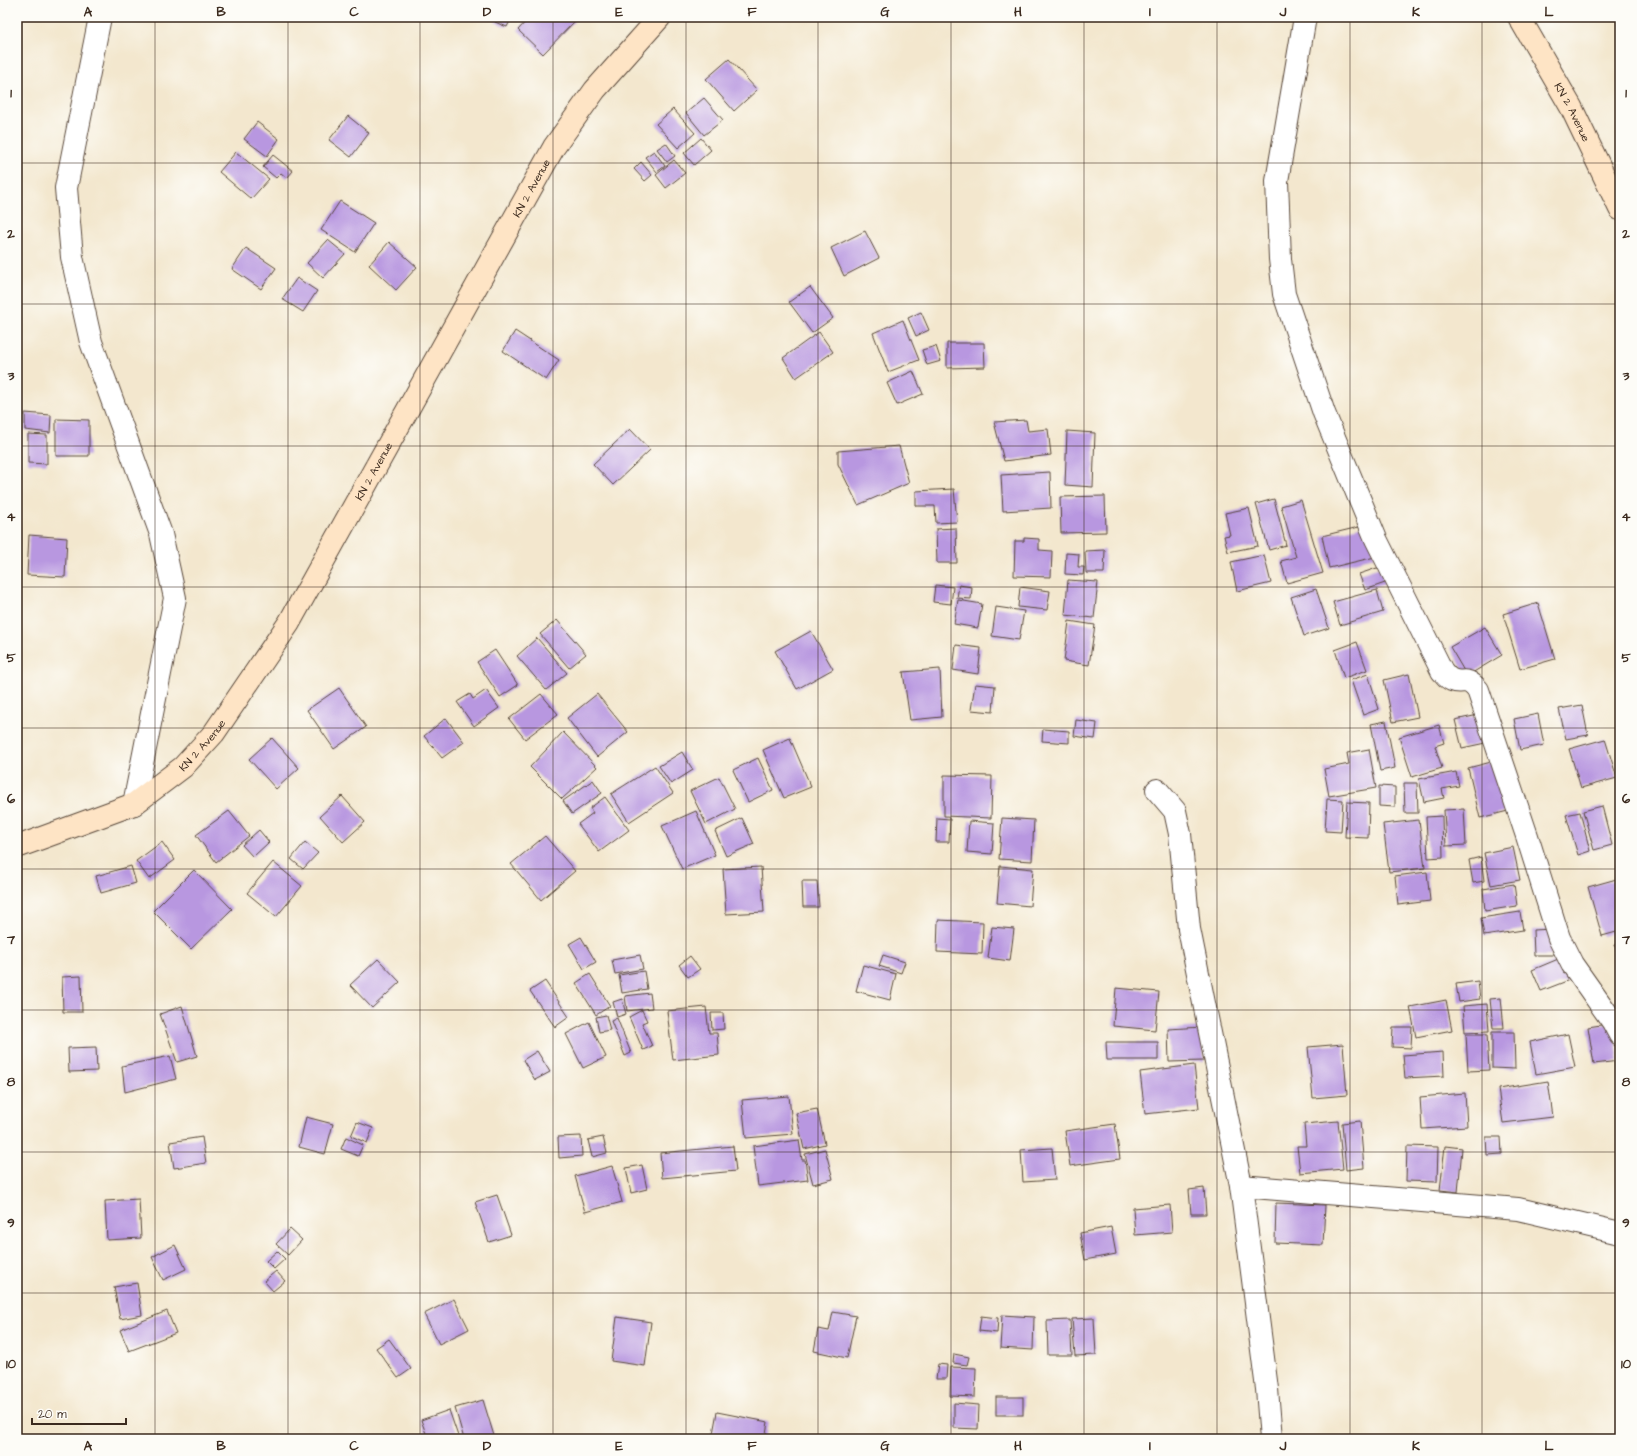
<svg xmlns="http://www.w3.org/2000/svg" width="1637" height="1456" viewBox="0 0 1637 1456" font-family="'Architects Daughter',sans-serif">
	<style>
		.building { fill: #b897e0 }
		.lines { fill: none; stroke-linecap: round; stroke-linejoin: round }
		.minor-casing { stroke: #574638; stroke-width: 24 }
		.secondary-casing { stroke: #574638; stroke-width: 24 }
		.minor { stroke: #fff; stroke-width: 22 }
		.secondary { stroke: #fee4c5; stroke-width: 22 }
		.grid { fill: none; stroke: #3b2a1e; stroke-width: 1; stroke-opacity: 0.55 }
		.labels { text-anchor: middle; stroke-width: 4; stroke-linejoin: round; paint-order: stroke }
		.street-label { font-size: 11px; fill: #3b2a1e; stroke: #fdfcf7 }
		.neatline { fill: none; stroke: #3b2a1e; stroke-width: 1.5 }
		.grid-label { font-size: 13px; text-anchor: middle; font-weight: bold; fill: #3b2a1e }
	</style>
	<rect width="100%" height="100%" fill="#fdfcf7"/>
	<filter id="ink" filterUnits="userSpaceOnUse"><feTurbulence type="fractalNoise" baseFrequency=".025" numOctaves="2"/><feDisplacementMap in="SourceGraphic" scale="8" xChannelSelector="R" yChannelSelector="G"/><feConvolveMatrix kernelMatrix="1 2 1 2 8 2 1 2 1" color-interpolation-filters="sRGB"/></filter>
	<filter id="wash" filterUnits="userSpaceOnUse"><feTurbulence type="fractalNoise" baseFrequency=".012" numOctaves="4" result="noise"/><feDisplacementMap in="SourceGraphic" scale="16" xChannelSelector="R" yChannelSelector="G"/><feGaussianBlur stdDeviation="0.9" result="paint"/><feColorMatrix in="noise" values="0 0 0 0 0 0 0 0 0 0 0 0 0 0 0 0 0 1.4 0 .05"/><feComposite in="paint" operator="in"/></filter>
	<g filter="url(#wash)">
		<rect width="100%" height="100%" fill="#f3e7ce"/>
		<g id="blocks">
			<!-- building -->
			<g class="building">
				<path d="M498,17H512L507,27L495,22Z"/>
				<path d="M530,17H571L575,21L543,54L518,30Z"/>
				<path d="M729,59L757,90L734,111L706,79Z"/>
				<path d="M704,98L723,120L704,135L686,113Z"/>
				<path d="M673,109L695,133L678,148L656,124Z"/>
				<path d="M348,116L369,133L351,157L329,140Z"/>
				<path d="M257,122L279,139L267,156L244,139Z"/>
				<path d="M701,138L711,150L694,165L684,153Z"/>
				<path d="M666,143L675,156L667,162L657,149Z"/>
				<path d="M654,151L665,166L657,172L645,157Z"/>
				<path d="M236,152L269,179L251,199L219,172Z"/>
				<path d="M273,155L293,171L287,178L281,173L276,178L263,167Z"/>
				<path d="M674,160L685,173L666,188L656,175Z"/>
				<path d="M641,162L652,175L645,181L634,169Z"/>
				<path d="M340,201L374,223L355,252L321,230Z"/>
				<path d="M865,231L879,258L844,276L831,248Z"/>
				<path d="M328,240L345,254L323,278L307,263Z"/>
				<path d="M389,242L417,267L396,290L369,265Z"/>
				<path d="M246,248L276,268L261,289L232,269Z"/>
				<path d="M297,278L317,291L303,312L282,299Z"/>
				<path d="M810,287L833,318L812,333L789,302Z"/>
				<path d="M921,312L929,330L916,336L908,318Z"/>
				<path d="M903,320L919,360L888,372L873,333Z"/>
				<path d="M515,331L559,360L546,380L503,351Z"/>
				<path d="M819,332L833,352L796,378L783,358Z"/>
				<path d="M947,343H984L985,367L947,368Z"/>
				<path d="M936,346L941,361L927,365L922,350Z"/>
				<path d="M913,371L923,394L897,405L887,383Z"/>
				<path d="M25,413L51,415L50,433L25,430Z"/>
				<path d="M56,419L89,420V456H56Z"/>
				<path d="M1026,420L1028,431L1048,429L1051,455L1004,461L994,422Z"/>
				<path d="M630,429L650,450L613,485L593,464Z"/>
				<path d="M1067,431L1095,433L1093,487L1065,485Z"/>
				<path d="M28,434L47,435V464L28,463Z"/>
				<path d="M899,446L909,483L858,505L838,464V451Z"/>
				<path d="M1050,472L1051,508L1003,511L1001,475Z"/>
				<path d="M954,489L957,522L936,523L935,506H916V491Z"/>
				<path d="M1105,496L1106,532L1061,533L1060,497Z"/>
				<path d="M1274,499L1286,545L1269,550L1256,504Z"/>
				<path d="M1301,500L1323,573L1287,583L1281,561L1296,557L1281,506Z"/>
				<path d="M1249,508L1258,546L1228,552L1224,536L1230,535L1225,513Z"/>
				<path d="M1367,525L1375,557L1329,568L1322,536Z"/>
				<path d="M956,528L957,563H937L936,529Z"/>
				<path d="M29,535L67,538L65,577L27,575Z"/>
				<path d="M1024,538L1039,539V550L1052,551L1051,577L1014,576L1015,541H1024Z"/>
				<path d="M1105,550L1104,573H1086L1085,551Z"/>
				<path d="M1066,553L1079,554L1078,567H1084L1083,575L1065,574Z"/>
				<path d="M1264,555L1271,583L1237,591L1231,562Z"/>
				<path d="M1380,567L1385,583L1365,590L1359,574Z"/>
				<path d="M1068,580L1098,582L1094,618L1065,615Z"/>
				<path d="M935,585L953,587L951,604L933,602Z"/>
				<path d="M959,585L972,587L971,599L957,598Z"/>
				<path d="M1020,587L1050,591L1047,610L1018,607Z"/>
				<path d="M1316,589L1329,628L1304,636L1291,597Z"/>
				<path d="M1377,590L1383,612L1340,625L1333,602Z"/>
				<path d="M958,600L982,604L978,628L954,624Z"/>
				<path d="M1538,603L1555,659L1520,669L1503,614Z"/>
				<path d="M996,607L1024,611L1019,640L992,636Z"/>
				<path d="M557,620L586,654L569,668L540,634Z"/>
				<path d="M1069,621L1095,625L1089,665L1064,661Z"/>
				<path d="M1485,627L1502,655L1467,676L1450,647Z"/>
				<path d="M811,631L833,669L797,689L775,651Z"/>
				<path d="M537,638L567,673L546,690L517,656Z"/>
				<path d="M1357,642L1367,670L1344,678L1335,650Z"/>
				<path d="M956,645L981,648L978,674L953,670Z"/>
				<path d="M495,650L518,685L500,697L477,662Z"/>
				<path d="M940,669L942,717L910,720L903,672Z"/>
				<path d="M1368,674L1379,709L1363,715L1351,680Z"/>
				<path d="M1409,674L1418,717L1393,722L1384,680Z"/>
				<path d="M975,684L995,686L993,712L971,710Z"/>
				<path d="M339,688L366,727L334,749L307,710Z"/>
				<path d="M486,690L499,708L474,726L457,702L470,694L473,699Z"/>
				<path d="M541,694L558,714L525,739L509,719Z"/>
				<path d="M597,694L628,732L597,757L567,718Z"/>
				<path d="M1582,705L1588,735L1566,739L1559,709Z"/>
				<path d="M1483,714L1490,742L1462,748L1455,720Z"/>
				<path d="M1538,714L1544,745L1520,750L1514,719Z"/>
				<path d="M446,718L464,742L442,758L424,736Z"/>
				<path d="M1076,720L1097,723L1095,739L1074,736Z"/>
				<path d="M1386,721L1395,768L1380,771L1371,724Z"/>
				<path d="M1439,725L1444,743L1435,746L1442,768L1412,777L1399,737Z"/>
				<path d="M1043,729L1069,731V743L1042,741Z"/>
				<path d="M563,732L597,767L562,799L530,767Z"/>
				<path d="M272,738L299,768L276,789L249,759Z"/>
				<path d="M790,738L811,787L784,798L763,750Z"/>
				<path d="M1605,739L1617,778L1581,788L1569,749Z"/>
				<path d="M1369,749L1376,788L1329,796L1324,769L1349,764L1347,753Z"/>
				<path d="M682,752L693,770L671,784L659,766Z"/>
				<path d="M758,758L773,790L748,802L733,770Z"/>
				<path d="M1499,760L1512,810L1480,818L1468,768Z"/>
				<path d="M655,766L673,793L629,822L611,794Z"/>
				<path d="M1456,772L1459,786L1442,789L1444,798L1424,802L1419,779Z"/>
				<path d="M944,775L992,776L991,818L944,816Z"/>
				<path d="M719,777L735,809L706,824L690,791Z"/>
				<path d="M593,780L602,793L572,814L563,801Z"/>
				<path d="M1404,783H1417L1418,813H1405Z"/>
				<path d="M1379,786L1395,787V807L1379,806Z"/>
				<path d="M342,796L365,822L343,842L320,816Z"/>
				<path d="M605,797L629,830L599,852L578,824L593,813L590,808Z"/>
				<path d="M1327,799L1343,800L1341,832L1325,831Z"/>
				<path d="M1347,802L1369,803L1368,838L1345,837Z"/>
				<path d="M1602,806L1612,845L1594,850L1583,811Z"/>
				<path d="M1464,809L1466,845L1446,846L1444,810Z"/>
				<path d="M229,811L249,836L216,862L196,835Z"/>
				<path d="M696,811L715,855L682,869L662,826Z"/>
				<path d="M1580,812L1590,851L1578,855L1566,815Z"/>
				<path d="M1442,816L1443,857L1428,858L1426,817Z"/>
				<path d="M742,818L754,844L726,856L715,831Z"/>
				<path d="M937,818L950,819L949,842H936Z"/>
				<path d="M1002,818L1034,820L1032,861L999,859Z"/>
				<path d="M1419,820L1425,868L1389,872L1383,824Z"/>
				<path d="M969,821L994,823L992,854L967,852Z"/>
				<path d="M259,830L269,842L253,857L242,845Z"/>
				<path d="M545,836L575,871L541,900L511,864Z"/>
				<path d="M162,842L175,860L149,879L136,861Z"/>
				<path d="M305,842L318,853L303,869L291,859Z"/>
				<path d="M1513,847L1520,880L1491,885L1484,853Z"/>
				<path d="M1481,857L1484,881L1473,883L1469,860Z"/>
				<path d="M273,862L302,886L276,917L247,893Z"/>
				<path d="M131,866L136,883L101,893L96,876Z"/>
				<path d="M1000,866L1033,869L1030,906L997,903Z"/>
				<path d="M761,867L764,912L726,914L723,869Z"/>
				<path d="M194,870L232,909L191,949L153,911Z"/>
				<path d="M1427,872L1430,901L1398,905L1395,876Z"/>
				<path d="M1620,878V931L1602,936L1588,887Z"/>
				<path d="M802,881H817L819,907H803Z"/>
				<path d="M1514,884L1517,906L1485,911L1483,889Z"/>
				<path d="M1520,912L1523,930L1484,936L1481,918Z"/>
				<path d="M938,920L983,922L982,954L937,952Z"/>
				<path d="M992,927L1014,929L1010,961L988,958Z"/>
				<path d="M1553,929V955H1534L1533,930Z"/>
				<path d="M581,937L596,962L584,969L569,944Z"/>
				<path d="M1620,944V964H1619L1615,945Z"/>
				<path d="M640,955L643,969L615,974L612,960Z"/>
				<path d="M883,955L905,962L901,973L879,966Z"/>
				<path d="M690,956L700,969L688,977L679,965Z"/>
				<path d="M1563,957L1572,979L1541,991L1532,970Z"/>
				<path d="M378,959L400,982L372,1008L350,985Z"/>
				<path d="M863,965L896,974L890,1000L856,991Z"/>
				<path d="M644,971L647,989L622,993L619,975Z"/>
				<path d="M590,974L610,1006L596,1015L576,983Z"/>
				<path d="M81,976L82,1012H63L62,977Z"/>
				<path d="M545,981L569,1017L555,1027L530,991Z"/>
				<path d="M1478,981L1480,999L1459,1002L1456,984Z"/>
				<path d="M1116,988L1159,992L1155,1030L1113,1026Z"/>
				<path d="M650,993L652,1008L627,1011L625,996Z"/>
				<path d="M1501,998L1504,1028H1493L1490,999Z"/>
				<path d="M622,999L626,1014L617,1017L613,1002Z"/>
				<path d="M1446,1000L1452,1030L1416,1037L1410,1007Z"/>
				<path d="M1487,1004L1489,1031L1465,1032L1463,1006Z"/>
				<path d="M182,1006L197,1056L177,1062L160,1014Z"/>
				<path d="M706,1007L709,1033H717L719,1055L673,1060L667,1011Z"/>
				<path d="M642,1010L647,1021L642,1023L652,1046L643,1050L629,1017Z"/>
				<path d="M711,1013H723L724,1029L712,1030Z"/>
				<path d="M606,1015L610,1030L599,1032L596,1017Z"/>
				<path d="M617,1018L631,1053L625,1056L611,1021Z"/>
				<path d="M589,1022L606,1057L583,1068L566,1034Z"/>
				<path d="M1613,1023L1619,1061L1594,1064L1588,1027Z"/>
				<path d="M1203,1027L1204,1061L1169,1062L1168,1029Z"/>
				<path d="M1393,1027H1412L1411,1048L1392,1047Z"/>
				<path d="M1492,1032H1514L1515,1069L1492,1068Z"/>
				<path d="M1466,1034H1487L1489,1070L1468,1071Z"/>
				<path d="M1568,1034L1575,1067L1536,1074L1530,1042Z"/>
				<path d="M1106,1042H1158V1060H1107Z"/>
				<path d="M1343,1044L1347,1095L1313,1098L1308,1047Z"/>
				<path d="M96,1047L97,1071L69,1072L68,1048Z"/>
				<path d="M537,1051L550,1072L535,1080L523,1060Z"/>
				<path d="M1443,1052L1444,1076L1405,1078L1403,1055Z"/>
				<path d="M170,1056L176,1079L125,1092L122,1066Z"/>
				<path d="M1194,1065L1199,1108L1145,1114L1140,1072Z"/>
				<path d="M1548,1081L1553,1117L1503,1123L1498,1089Z"/>
				<path d="M1465,1093L1467,1126L1422,1129L1420,1097Z"/>
				<path d="M789,1096L793,1134L746,1138L742,1100Z"/>
				<path d="M817,1109L825,1144L804,1149L796,1113Z"/>
				<path d="M306,1117L333,1124L325,1154L299,1147Z"/>
				<path d="M1338,1121L1343,1169L1300,1173L1297,1146H1306L1304,1124Z"/>
				<path d="M1360,1121L1364,1168L1346,1170L1342,1123Z"/>
				<path d="M357,1122L373,1128L367,1143L351,1136Z"/>
				<path d="M1115,1124L1120,1159L1070,1166L1065,1131Z"/>
				<path d="M581,1136L582,1156L559,1158L558,1137Z"/>
				<path d="M202,1137L206,1163L174,1168L170,1142Z"/>
				<path d="M346,1137L363,1145L358,1156L341,1149Z"/>
				<path d="M603,1137L607,1153L592,1157L588,1140Z"/>
				<path d="M1486,1137H1501L1502,1154L1487,1155Z"/>
				<path d="M799,1140L802,1160H805L808,1180L758,1186L753,1146Z"/>
				<path d="M733,1146L736,1171L662,1178L660,1153Z"/>
				<path d="M1407,1146L1438,1147L1437,1182L1406,1181Z"/>
				<path d="M1445,1146L1462,1148L1458,1192L1440,1190Z"/>
				<path d="M1052,1148L1055,1180L1023,1182L1021,1150Z"/>
				<path d="M825,1149L833,1179L813,1184L805,1154Z"/>
				<path d="M642,1165L647,1189L631,1193L626,1168Z"/>
				<path d="M612,1166L622,1202L585,1212L575,1176Z"/>
				<path d="M1204,1188L1206,1214H1191L1189,1190Z"/>
				<path d="M497,1195L511,1235L489,1242L475,1202Z"/>
				<path d="M139,1199L141,1238L107,1240L105,1201Z"/>
				<path d="M1276,1203L1325,1205L1323,1245L1275,1243Z"/>
				<path d="M1170,1205L1172,1232L1135,1235L1133,1208Z"/>
				<path d="M1111,1227L1116,1254L1085,1260L1080,1233Z"/>
				<path d="M290,1229L302,1240L288,1255L276,1244Z"/>
				<path d="M175,1245L186,1269L163,1280L152,1257Z"/>
				<path d="M277,1251L285,1259L274,1269L266,1261Z"/>
				<path d="M276,1271L285,1281L273,1291L264,1281Z"/>
				<path d="M137,1283L142,1315L120,1319L114,1287Z"/>
				<path d="M454,1299L469,1329L439,1344L424,1314Z"/>
				<path d="M167,1311L176,1333L129,1351L120,1330Z"/>
				<path d="M833,1312L856,1316L847,1358L814,1351L818,1329L829,1331Z"/>
				<path d="M1002,1315L1034,1317L1033,1350L1000,1348Z"/>
				<path d="M981,1316L998,1318L997,1333L979,1331Z"/>
				<path d="M617,1317L651,1322L645,1366L611,1361Z"/>
				<path d="M1094,1318L1096,1355L1075,1356L1072,1319Z"/>
				<path d="M1070,1320L1072,1355H1048L1047,1321Z"/>
				<path d="M389,1339L411,1369L398,1378L376,1348Z"/>
				<path d="M954,1354L969,1357L967,1365L953,1363Z"/>
				<path d="M938,1364L947,1365L946,1379H936Z"/>
				<path d="M951,1367L976,1368L975,1397L950,1396Z"/>
				<rect x="996" y="1397" width="27" height="18"/>
				<path d="M483,1400L495,1439H464L455,1408Z"/>
				<path d="M954,1403L979,1405L978,1429L954,1428Z"/>
				<path d="M449,1410L459,1439H428L421,1420Z"/>
				<path d="M717,1412L768,1422L765,1439H712Z"/>
			</g>
		</g>
	</g>
	<g filter="url(#ink)">
		<use href="#blocks" fill-opacity="0" stroke="#574638" stroke-width="1"/>
		<g class="lines">
			<!-- minor casing -->
			<g class="minor-casing">
				<g id="minor">
					<path d="M100,17L66,188L72,257L91,342L161,534L175,598L134,804"/>
					<path d="M1305,17L1277,181L1280,259L1284,294L1324,413L1376,539L1442,671C1445,674 1447,678 1452,680C1464,685 1465,675 1478,690L1527,836L1559,938L1572,964L1613,1022L1620,1035"/>
					<path d="M1157,790L1175,811L1180,834L1189,929L1241,1186L1267,1389L1271,1439"/>
					<path d="M1241,1186L1518,1209L1620,1233"/>
				</g>
			</g>
			<!-- secondary casing -->
			<g class="secondary-casing">
				<g id="secondary">
					<path id="s1" d="M1519,17L1571,107L1620,209"/>
					<path id="s2" d="M17,847L134,804L183,767L214,733L289,623L554,147L595,90L660,17"/>
				</g>
			</g>
			<!-- minor -->
			<use href="#minor" class="minor"/>
			<!-- secondary -->
			<use href="#secondary" class="secondary"/>
		</g>
	</g>
	<!-- grid -->
	<path class="grid" d="M155,17V1439M288,17V1439M420,17V1439M553,17V1439M686,17V1439M818,17V1439M951,17V1439M1084,17V1439M1217,17V1439M1350,17V1439M1482,17V1439M17,163H1620M17,304H1620M17,446H1620M17,587H1620M17,728H1620M17,869H1620M17,1010H1620M17,1152H1620M17,1293H1620"/>
	<g class="labels">
		<!-- street labels -->
		<g class="street-label">
			<text dy="4" stroke="none"><textPath href="#s1" startOffset="109">KN 2 Avenue</textPath></text>
			<text dy="4" stroke="none"><textPath href="#s2" startOffset="863">KN 2 Avenue</textPath></text>
			<text dy="4" stroke="none"><textPath href="#s2" startOffset="539">KN 2 Avenue</textPath></text>
			<text dy="4" stroke="none"><textPath href="#s2" startOffset="215">KN 2 Avenue</textPath></text>
		</g>
	</g>
	<!-- margin -->
	<rect width="1637" height="1456" fill="none" stroke="#fdfcf7" stroke-width="44"/>
	<!-- scale -->
	<path d="M32 1418v6h94v-6" fill="none" stroke="#3b2a1e" stroke-width="2"/>
	<text x="38" y="1418" font-size="12" fill="#3b2a1e" stroke="#fdfcf7" stroke-width="3" paint-order="stroke">20 m</text>
	<rect x="22" y="22" width="1593" height="1412" class="neatline"/>
	<g class="grid-label">
		<text x="88" y="16">A</text>
		<text x="221" y="16">B</text>
		<text x="354" y="16">C</text>
		<text x="487" y="16">D</text>
		<text x="619" y="16">E</text>
		<text x="752" y="16">F</text>
		<text x="885" y="16">G</text>
		<text x="1018" y="16">H</text>
		<text x="1150" y="16">I</text>
		<text x="1283" y="16">J</text>
		<text x="1416" y="16">K</text>
		<text x="1549" y="16">L</text>
		<text x="11" y="97">1</text>
		<text x="1626" y="97">1</text>
		<text x="11" y="238">2</text>
		<text x="1626" y="238">2</text>
		<text x="11" y="380">3</text>
		<text x="1626" y="380">3</text>
		<text x="11" y="521">4</text>
		<text x="1626" y="521">4</text>
		<text x="11" y="662">5</text>
		<text x="1626" y="662">5</text>
		<text x="11" y="803">6</text>
		<text x="1626" y="803">6</text>
		<text x="11" y="944">7</text>
		<text x="1626" y="944">7</text>
		<text x="11" y="1086">8</text>
		<text x="1626" y="1086">8</text>
		<text x="11" y="1227">9</text>
		<text x="1626" y="1227">9</text>
		<text x="11" y="1368">10</text>
		<text x="1626" y="1368">10</text>
		<text x="88" y="1450">A</text>
		<text x="221" y="1450">B</text>
		<text x="354" y="1450">C</text>
		<text x="487" y="1450">D</text>
		<text x="619" y="1450">E</text>
		<text x="752" y="1450">F</text>
		<text x="885" y="1450">G</text>
		<text x="1018" y="1450">H</text>
		<text x="1150" y="1450">I</text>
		<text x="1283" y="1450">J</text>
		<text x="1416" y="1450">K</text>
		<text x="1549" y="1450">L</text>
	</g>
</svg>
